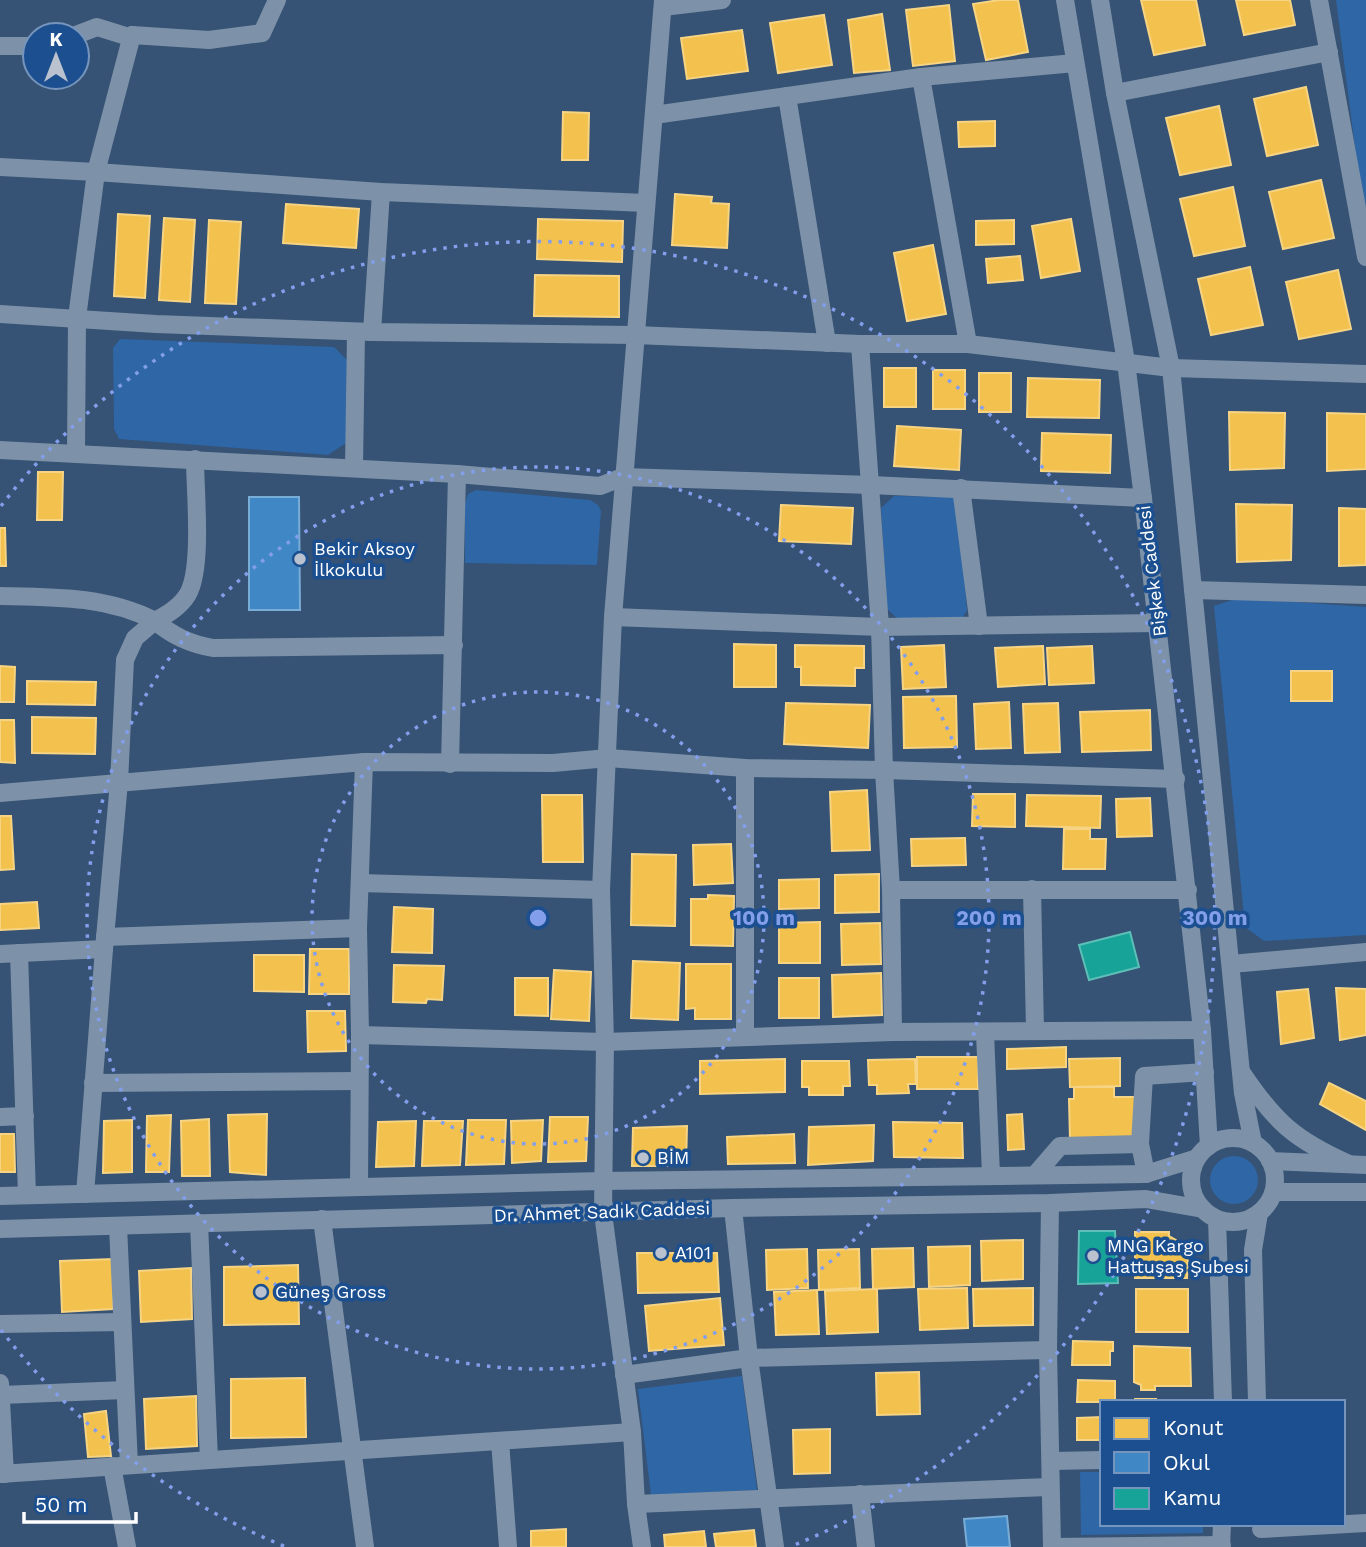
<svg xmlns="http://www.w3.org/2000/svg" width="1366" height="1547" viewBox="0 0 1366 1547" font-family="'Work Sans',sans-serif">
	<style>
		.green { fill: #2f66a5 }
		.homes { fill: #f2c14e; stroke: #f6d483; stroke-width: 2 }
		.schools { fill: #3f88c5; stroke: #79acd6; stroke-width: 2 }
		.public { fill: #17a398; stroke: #5dbfb7; stroke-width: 2 }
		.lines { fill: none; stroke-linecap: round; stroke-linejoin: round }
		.minor { stroke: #7d92a8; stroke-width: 18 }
		.ring { fill: none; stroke: #839eea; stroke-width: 3.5; stroke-dasharray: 3.5 7 }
		.poi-dot { fill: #b9c2ce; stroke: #1b4f8f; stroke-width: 2.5 }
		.labels { text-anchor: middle; stroke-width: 7; stroke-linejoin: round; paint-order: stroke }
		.poi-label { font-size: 18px; fill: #fff; stroke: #1b4f8f; text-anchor: start }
		.street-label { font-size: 18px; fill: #fff; stroke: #1b4f8f }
		.centre { fill: #839eea; stroke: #1b4f8f; stroke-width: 3.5 }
		.ring-label { font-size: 21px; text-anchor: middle; font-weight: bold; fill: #839eea; stroke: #1b4f8f; stroke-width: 7; stroke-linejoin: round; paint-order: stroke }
	</style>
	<rect width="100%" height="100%" fill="#365274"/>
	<!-- green -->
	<g class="green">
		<path d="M1336,0H1366V233Z"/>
		<path d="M120,339L334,347L347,360L346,443L328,455L119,439L114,429L113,348Z"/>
		<path d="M476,490L590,500L598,505L601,511L597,565L465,563V503L468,494Z"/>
		<path d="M894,496L953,497L958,505L967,611L962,618L900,621L887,609L881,508Z"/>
		<path d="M1238,598L1366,607V935L1264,941L1245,927L1214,606Z"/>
		<circle cx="1234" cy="1180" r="24"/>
		<path d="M742,1376L757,1490L651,1495L638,1389Z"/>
		<path d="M1080,1472H1102V1524H1203V1533L1081,1535Z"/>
	</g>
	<!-- homes -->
	<g class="homes">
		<path d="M999,0H1018L1028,52L986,60L973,4Z"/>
		<path d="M1141,0H1196L1205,45L1154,55Z"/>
		<path d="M1236,0H1290L1295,25L1244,35Z"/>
		<path d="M949,5L955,61L913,66L906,10Z"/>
		<path d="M882,14L890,70L854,73L848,20Z"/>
		<path d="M824,15L832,65L778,73L770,23Z"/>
		<path d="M742,30L748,71L687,79L681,38Z"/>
		<path d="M1306,87L1318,145L1267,156L1254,99Z"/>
		<path d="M1219,106L1231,165L1180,175L1166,118Z"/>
		<path d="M563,112L589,113L588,160H562Z"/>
		<path d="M995,121V146L959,147L958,122Z"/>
		<path d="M1321,180L1334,238L1283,249L1269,192Z"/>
		<path d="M1233,187L1245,246L1194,256L1180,199Z"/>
		<path d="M675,194L712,197L711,203L729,204L727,248L672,245Z"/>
		<path d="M286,204L359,209L356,248L283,243Z"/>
		<path d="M118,214L150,216L145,298L114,296Z"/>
		<path d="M164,218L195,220L190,302L159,300Z"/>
		<path d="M538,219L623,221L622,262L537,259Z"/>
		<path d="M1071,219L1080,271L1041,278L1032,226Z"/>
		<path d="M209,220L241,222L236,304L205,303Z"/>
		<path d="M1014,220V244L976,245V221Z"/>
		<path d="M933,245L946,314L907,321L894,253Z"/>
		<path d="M1020,256L1023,280L988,283L986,259Z"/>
		<path d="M1250,267L1263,325L1211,335L1198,279Z"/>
		<path d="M1338,270L1351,329L1299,339L1286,282Z"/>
		<path d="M535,275L619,276V317L534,316Z"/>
		<rect x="884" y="368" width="32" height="39"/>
		<rect x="933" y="370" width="32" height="39"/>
		<rect x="979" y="373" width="32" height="39"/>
		<path d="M1028,378L1100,380L1099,418L1027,417Z"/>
		<path d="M1229,412L1285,413L1284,468L1230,470Z"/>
		<path d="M1327,413L1366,414V469L1327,471Z"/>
		<path d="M897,426L961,430L959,470L894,466Z"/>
		<path d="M1042,433L1111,435L1110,473L1041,471Z"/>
		<path d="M38,472H63L62,520H37Z"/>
		<path d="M1236,504L1292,505L1291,560L1237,562Z"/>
		<path d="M781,505L853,508L851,544L779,541Z"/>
		<path d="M1339,508L1366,509V565L1339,566Z"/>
		<path d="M0,528H5L6,566H0Z"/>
		<path d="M734,644L776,645V687H734Z"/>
		<path d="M795,645L864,646V668H855V686L801,685V667H795Z"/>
		<path d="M944,645L946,687L903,689L901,647Z"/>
		<path d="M1043,646L1045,684L998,687L995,648Z"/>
		<path d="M1092,646L1094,683L1049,685L1047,648Z"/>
		<path d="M0,666L15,667L14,702H0Z"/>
		<rect x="1291" y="671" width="41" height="30"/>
		<path d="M27,681L96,682L95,705L27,704Z"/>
		<path d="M956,696L957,747L904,748L903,697Z"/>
		<path d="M1009,702L1011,748L976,749L974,704Z"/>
		<path d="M786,703L870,705L868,748L784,744Z"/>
		<path d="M1058,703L1060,752L1025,753L1023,704Z"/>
		<path d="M1150,710L1151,750L1082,752L1080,712Z"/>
		<path d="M32,717L96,718L95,754L32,753Z"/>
		<path d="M0,720H14L15,763L0,762Z"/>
		<path d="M867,790L870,850L832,851L830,792Z"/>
		<path d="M973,794H1015V827L972,826Z"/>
		<path d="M542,795H582L583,862H543Z"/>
		<path d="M1027,795L1101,796L1100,828L1026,826Z"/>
		<path d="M1150,798L1152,836L1117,837L1116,799Z"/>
		<path d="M0,816H11L14,869L0,870Z"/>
		<path d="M1064,829H1090V839H1106L1105,869H1063Z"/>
		<path d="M965,838L966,865L912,866L911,839Z"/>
		<path d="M731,844L733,883L694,885L693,845Z"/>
		<path d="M632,854L676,855L675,926L631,925Z"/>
		<path d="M879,874V912L835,913V875Z"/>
		<path d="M819,879V908L779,909V880Z"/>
		<path d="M708,895L734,896L733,946L691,945V899H708Z"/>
		<path d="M37,902L39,928L0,930V904Z"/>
		<path d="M394,907L433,909L432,953L392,952Z"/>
		<path d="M820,922V963H779V923Z"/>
		<path d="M880,923L881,964L842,965L841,924Z"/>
		<path d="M310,949H349V994H309Z"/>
		<path d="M254,955H304V992L254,991Z"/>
		<path d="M633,961L680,963L678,1020L631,1018Z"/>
		<path d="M686,964H731V1019H695V1008L686,1009Z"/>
		<path d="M394,965L444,966L442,1000L427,999L426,1003L393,1002Z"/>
		<path d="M554,970L591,972L589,1021L551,1019Z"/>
		<path d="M881,973L882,1015L833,1017L832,975Z"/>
		<path d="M515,978H548V1016L515,1015Z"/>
		<rect x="779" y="978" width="40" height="40"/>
		<path d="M1336,988L1366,989V1035L1340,1040Z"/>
		<path d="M1308,989L1314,1038L1281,1044L1277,992Z"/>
		<path d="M307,1011H345L346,1051L308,1052Z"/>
		<path d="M1066,1047V1067L1007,1069V1049Z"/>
		<rect x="917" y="1057" width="61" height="32"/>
		<path d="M1120,1058V1086L1070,1087L1069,1059Z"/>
		<path d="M785,1059V1092L700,1094V1061Z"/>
		<path d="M915,1059L916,1084H908L909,1093L877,1094V1085H869L868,1060Z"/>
		<path d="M802,1061H849L850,1086H843V1095H809V1087H802Z"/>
		<path d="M1329,1083L1366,1101V1130L1320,1104Z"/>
		<path d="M1074,1087H1114V1097H1136L1137,1139L1070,1140L1069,1099H1074Z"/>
		<path d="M267,1114L266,1175L230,1172L228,1115Z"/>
		<path d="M1022,1114L1024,1149L1008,1150L1007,1115Z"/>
		<path d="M171,1115L169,1172H146L147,1116Z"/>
		<path d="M550,1117H588L586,1161L548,1162Z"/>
		<path d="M209,1119L210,1176H182L181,1121Z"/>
		<path d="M132,1120V1172L103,1173L104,1121Z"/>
		<path d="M468,1120H506L504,1164L466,1165Z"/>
		<path d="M543,1120L541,1161L512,1163L511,1121Z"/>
		<path d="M416,1121L414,1166L376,1167L378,1122Z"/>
		<path d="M424,1121H463L460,1165L422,1166Z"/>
		<path d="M893,1122L962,1123L963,1158L894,1157Z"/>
		<path d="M874,1125L873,1161L808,1165L809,1127Z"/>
		<path d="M687,1126L686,1166H632L633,1128Z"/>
		<path d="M0,1134H14L15,1172H0Z"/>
		<path d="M794,1134L795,1163L728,1164L727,1137Z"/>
		<path d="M1135,1232H1169V1236L1176,1240V1246H1180V1253H1188L1187,1278H1135Z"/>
		<path d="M1023,1240V1279L982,1281L981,1241Z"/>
		<path d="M970,1246V1285L929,1287L928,1247Z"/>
		<path d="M913,1248L914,1287L873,1289L872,1249Z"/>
		<path d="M807,1249L808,1288L767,1290L766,1250Z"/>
		<path d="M859,1249L860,1288L819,1290L818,1250Z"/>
		<path d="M637,1253H717L719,1292L638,1293Z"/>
		<path d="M113,1259V1309L62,1312L60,1261Z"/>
		<path d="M298,1265L299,1324L224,1325V1267Z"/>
		<path d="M191,1268L192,1319L141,1322L139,1271Z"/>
		<path d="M967,1288L968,1328L920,1330L918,1289Z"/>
		<path d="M1033,1288V1325L974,1326L973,1289Z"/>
		<path d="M877,1289L878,1332L827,1334L825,1291Z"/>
		<rect x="1136" y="1289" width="52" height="43"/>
		<path d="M817,1290L819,1334L776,1335L774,1292Z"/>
		<path d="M720,1298L724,1345L649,1351L645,1306Z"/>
		<path d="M1073,1341L1113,1342V1351H1110V1365H1072Z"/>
		<path d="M1134,1346L1190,1348L1191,1386H1155V1390H1141V1385L1134,1382Z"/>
		<path d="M919,1372L920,1414L877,1415L876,1373Z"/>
		<path d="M305,1378L306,1437L231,1438V1379Z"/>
		<path d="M1078,1380L1115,1381V1402H1077Z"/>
		<path d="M196,1396L197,1446L146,1449L144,1399Z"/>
		<path d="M1135,1399H1156V1401L1191,1402H1135Z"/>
		<path d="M106,1411L111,1456L88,1457L84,1414Z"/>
		<path d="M1102,1417V1440H1077V1418Z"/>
		<path d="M830,1429V1473L794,1474L793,1430Z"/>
		<path d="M566,1529V1547H531V1531Z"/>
		<path d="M754,1530L756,1547H716L714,1534Z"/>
		<path d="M704,1531L706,1547H665L664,1535Z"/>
	</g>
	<!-- schools -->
	<g class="schools">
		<path d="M249,497H299L300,610H249Z"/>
		<path d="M1007,1516L1010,1547H967L964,1519Z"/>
	</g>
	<!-- public -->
	<g class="public">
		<path d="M1130,932L1139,967L1089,980L1079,945Z"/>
		<path d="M1079,1231H1115L1118,1283L1078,1284Z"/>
	</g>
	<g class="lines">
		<!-- minor -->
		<g class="minor">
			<path d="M1065,0L1126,362L1143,498L1202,1030L1209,1146"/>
			<path d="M1100,0L1115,93L1171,368L1243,1093L1253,1143"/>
			<path d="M1319,0L1366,257"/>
			<path d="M663,7L722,0"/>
			<path d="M76,35L97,27L129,37L132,35L209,40L262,33L277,0"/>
			<path d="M0,46H35"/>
			<path d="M921,77L968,344"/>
			<path d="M1115,93L1329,52"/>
			<path d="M787,96L827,343"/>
			<path d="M654,115L921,77L1075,63"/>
			<path d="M0,167L96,172L132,35"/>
			<path d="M0,314L156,324L372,332L635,335L860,344H968L1171,368L1366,374"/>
			<path d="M372,332L381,192"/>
			<path d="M860,344L880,627L884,770L891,890L893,1032"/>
			<path d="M0,450L457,474L600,486L623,477L871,485L1143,498"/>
			<path d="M76,453L77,318L96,172L381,192L646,203"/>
			<path d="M195,459C195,491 203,567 188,594C180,607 168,614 155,621C173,636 190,644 213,648L454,645"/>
			<path d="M354,468L356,332"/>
			<path d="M961,488L979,626"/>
			<path d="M1193,590L1366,595"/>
			<path d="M0,596C53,597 107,596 155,621L135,638L125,660L119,782L104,949"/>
			<path d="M613,617L880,627L1158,623"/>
			<path d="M450,764L457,474"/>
			<path d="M745,768V1036"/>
			<path d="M0,793L364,762L553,763L608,758L745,768L884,770L1176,779"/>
			<path d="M360,883L601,890"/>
			<path d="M1032,889L1035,1030"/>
			<path d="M891,890H1188"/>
			<path d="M105,937L358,928"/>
			<path d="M19,953L27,1195"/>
			<path d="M0,954L104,949L85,1194"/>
			<path d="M1231,964L1366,952"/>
			<path d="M985,1033L991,1175"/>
			<path d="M360,1035L605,1042L893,1032L1202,1030"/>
			<path d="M1242,1073C1275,1122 1295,1140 1349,1164"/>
			<path d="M93,1083L359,1081"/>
			<path d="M0,1117L25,1116"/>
			<circle cx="1233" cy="1180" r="42"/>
			<path d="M1140,1144L1144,1076L1205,1072"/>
			<path d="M1270,1161L1366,1165"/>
			<path d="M1035,1175L1060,1146L1140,1144L1146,1174"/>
			<path d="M359,1187L360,1035L358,928L364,762"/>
			<path d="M1274,1192H1366"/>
			<path d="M0,1196L602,1181L1146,1174L1197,1158"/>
			<path d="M1050,1203L1048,1350L1052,1547"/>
			<path d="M733,1208L749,1358L775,1547"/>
			<path d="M322,1219L365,1547"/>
			<path d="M1217,1219L1223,1402"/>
			<path d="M199,1223L209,1460"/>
			<path d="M118,1226L129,1465"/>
			<path d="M0,1229L733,1208L1050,1203L1146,1199L1203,1209"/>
			<path d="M0,1324L122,1322"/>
			<path d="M624,1375L749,1358L1048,1350"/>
			<path d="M0,1383L5,1474"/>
			<path d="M1,1395L125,1390"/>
			<path d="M1257,1402L1253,1250L1259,1213"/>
			<path d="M500,1441L508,1547"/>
			<path d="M1052,1461L1102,1460"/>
			<path d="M112,1466L127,1547"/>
			<path d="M0,1474L632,1432"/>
			<path d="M860,1494L866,1547"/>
			<path d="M636,1504L1049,1487"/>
			<path d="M1261,1529L1366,1523"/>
			<path d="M642,1547L636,1504L632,1432L603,1213L605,1042L601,890L613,617L663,0"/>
			<path d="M1052,1547L1222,1545"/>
			<path d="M1221,1547L1222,1524"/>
		</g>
	</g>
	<!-- distance rings -->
	<g class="ring">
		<circle cx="538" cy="918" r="226"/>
		<circle cx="538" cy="918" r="451"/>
		<path d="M284 1546A677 677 0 0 1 1 1330M1 506A677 677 0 1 1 792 1546"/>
	</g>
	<!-- markers -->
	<g class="poi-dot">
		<circle cx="300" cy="559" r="7"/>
		<circle cx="643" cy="1158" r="7"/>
		<circle cx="661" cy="1253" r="7"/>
		<circle cx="1093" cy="1256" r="7"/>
		<circle cx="261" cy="1292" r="7"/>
	</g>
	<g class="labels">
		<!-- poi labels -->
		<g class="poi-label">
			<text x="314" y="555">Bekir Aksoy<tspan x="314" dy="21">İlkokulu</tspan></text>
			<text x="657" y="1164">BİM</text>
			<text x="1107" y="1252">MNG Kargo<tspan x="1107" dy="21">Hattuşaş Şubesi</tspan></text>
			<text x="675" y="1259">A101</text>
			<text x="275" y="1298">Güneş Gross</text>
		</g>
		<!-- street labels -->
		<g class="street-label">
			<text transform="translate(1152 571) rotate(-97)" y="6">Bişkek Caddesi</text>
			<text transform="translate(602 1212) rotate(-2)" y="6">Dr. Ahmet Sadık Caddesi</text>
		</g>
	</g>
	<circle cx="538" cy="918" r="10" class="centre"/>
	<g class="ring-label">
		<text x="764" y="925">100 m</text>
		<text x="989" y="925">200 m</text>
		<text x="1215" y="925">300 m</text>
	</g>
	<!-- legend -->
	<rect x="1100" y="1400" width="245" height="126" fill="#1b4f8f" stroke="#7695bc" stroke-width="2"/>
	<rect x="1114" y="1418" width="35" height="21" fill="#f2c14e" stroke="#7695bc" stroke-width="2"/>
	<text x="1163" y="1435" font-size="21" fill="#ffffff">Konut</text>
	<rect x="1114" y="1452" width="35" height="21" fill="#3f88c5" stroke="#7695bc" stroke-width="2"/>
	<text x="1163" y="1470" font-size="21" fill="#ffffff">Okul</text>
	<rect x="1114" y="1488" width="35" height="21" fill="#17a398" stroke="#7695bc" stroke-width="2"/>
	<text x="1163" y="1505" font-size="21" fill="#ffffff">Kamu</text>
	<!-- north arrow -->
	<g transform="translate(56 56)"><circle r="33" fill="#1b4f8f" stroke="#7695bc" stroke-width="2"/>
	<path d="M0-5L12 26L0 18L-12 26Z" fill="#b9c2ce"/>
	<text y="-10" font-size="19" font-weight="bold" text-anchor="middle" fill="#ffffff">K</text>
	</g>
	<!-- scale -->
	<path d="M24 1512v10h112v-10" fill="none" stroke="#ffffff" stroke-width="3.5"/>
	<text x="35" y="1512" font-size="21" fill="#ffffff" stroke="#1b4f8f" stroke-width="5" paint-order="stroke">50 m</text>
</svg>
